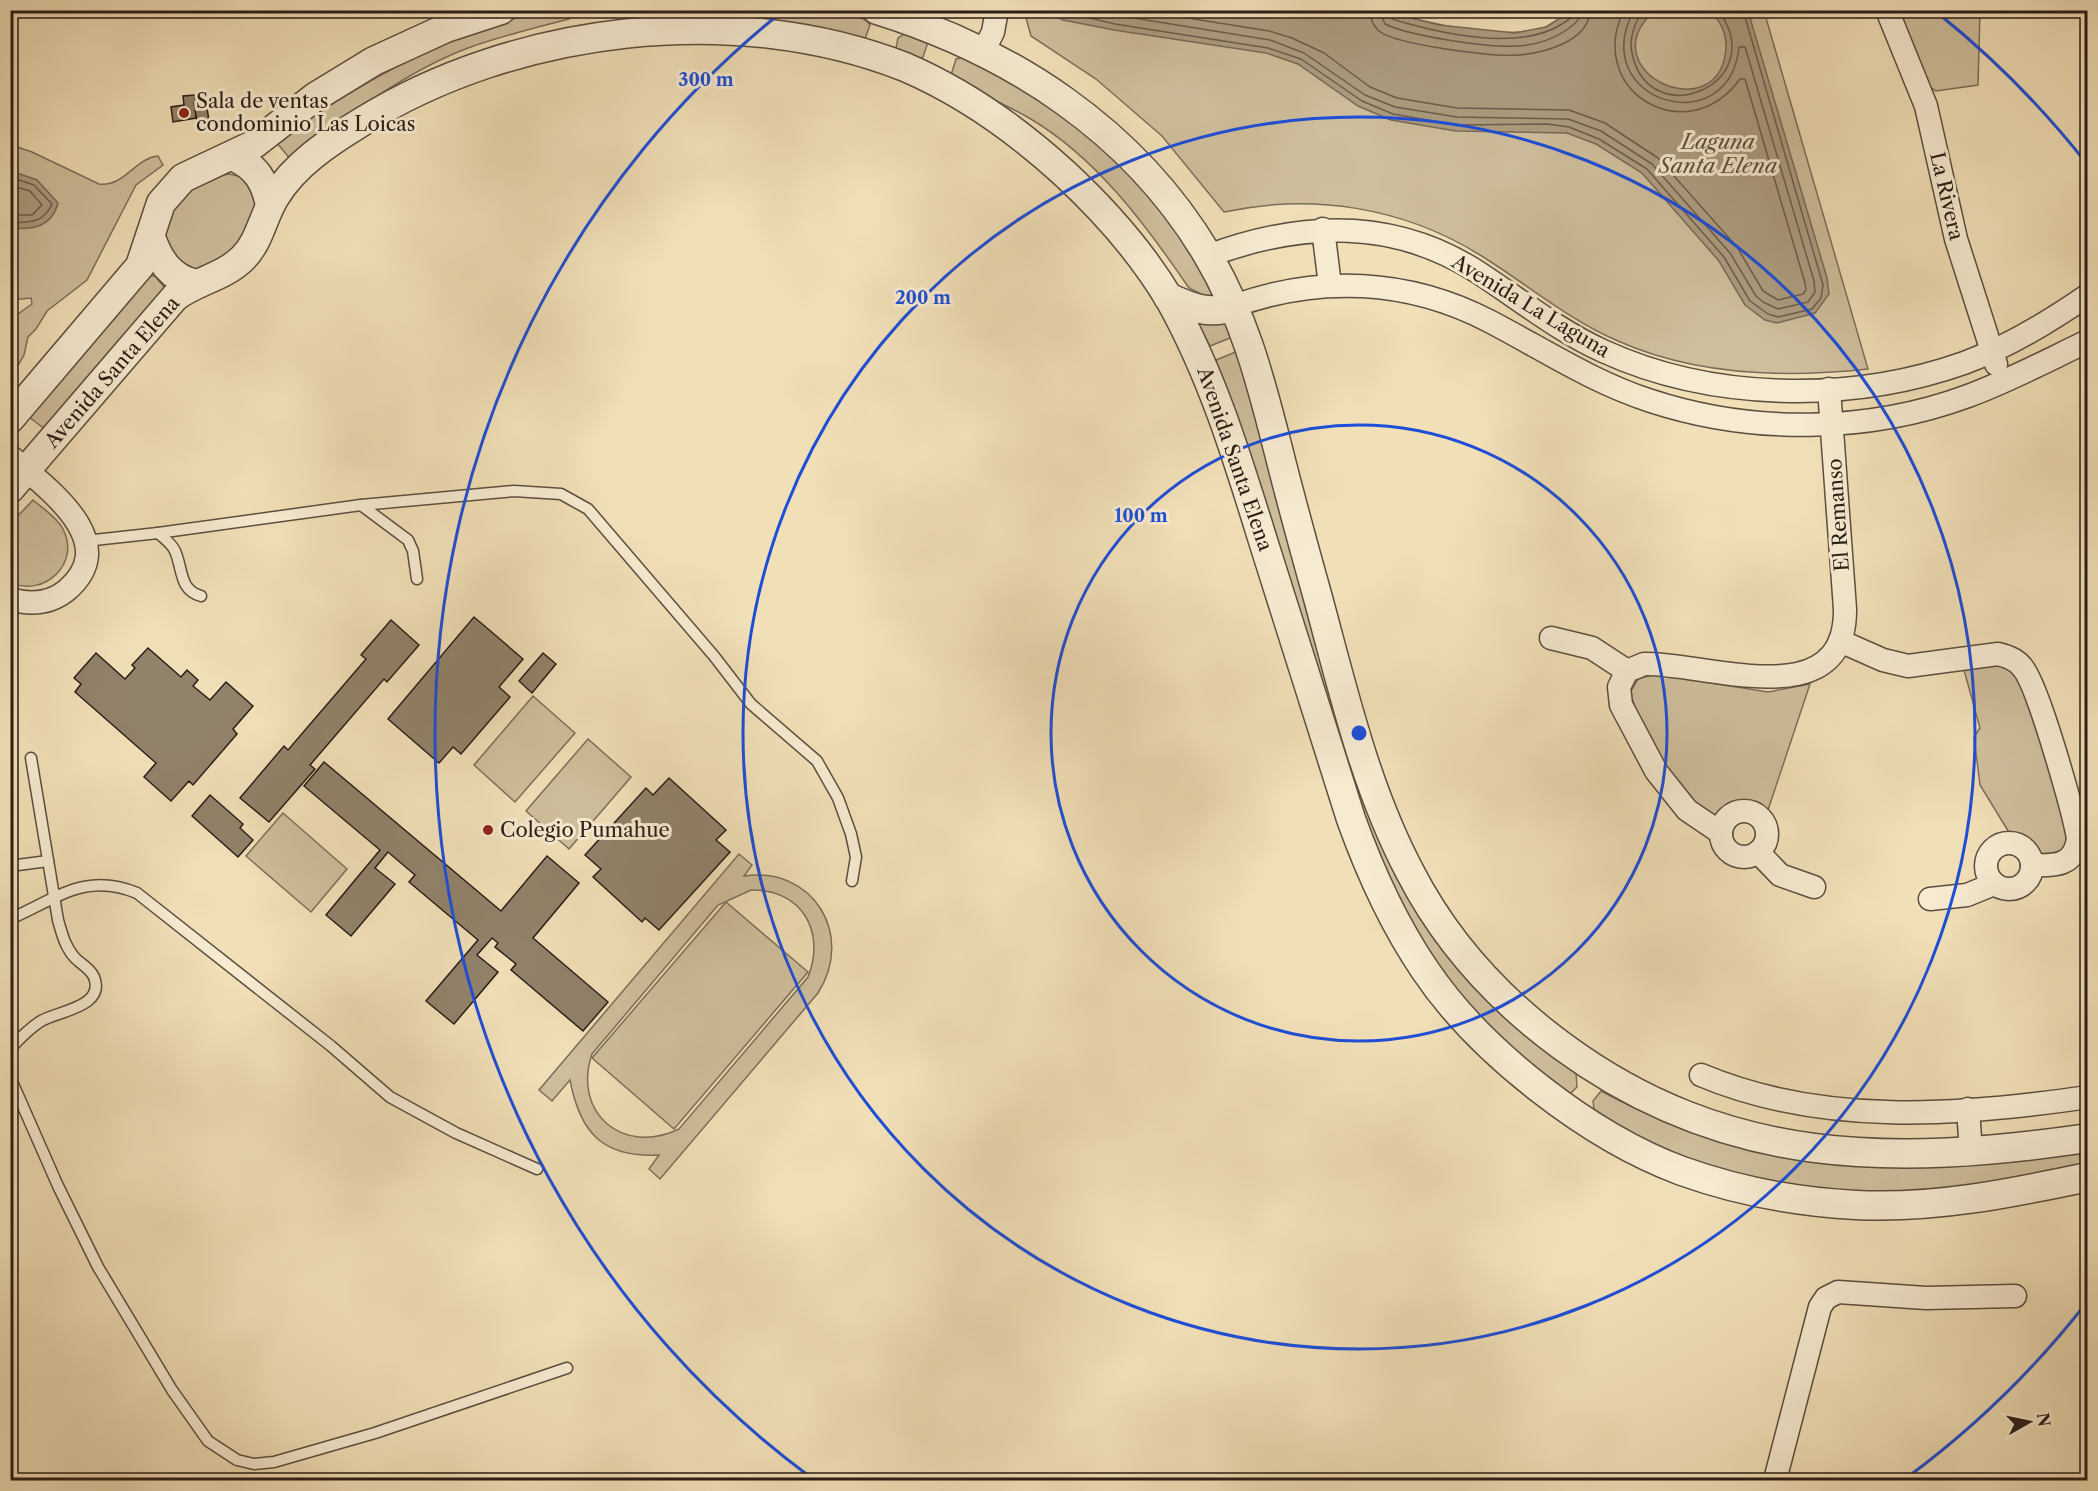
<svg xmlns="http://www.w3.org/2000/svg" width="2098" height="1491" viewBox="0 0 2098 1491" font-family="'Libre Caslon Text',serif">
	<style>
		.green { fill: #cfbe9c; stroke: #7c6e5a; stroke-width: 1.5; fill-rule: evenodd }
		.water { fill: #ad9d81; stroke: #796a57; stroke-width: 1.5 }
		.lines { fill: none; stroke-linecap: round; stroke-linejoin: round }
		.shore { stroke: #6c5d4c; stroke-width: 1.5 }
		.building { fill: #91826a; stroke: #2a1d17; stroke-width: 1.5 }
		.service-casing { stroke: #5c4e3f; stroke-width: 13 }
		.minor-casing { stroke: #5c4e3f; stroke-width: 25 }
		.tertiary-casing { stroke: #5c4e3f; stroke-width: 31 }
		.service { stroke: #f6ead0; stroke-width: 10 }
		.minor { stroke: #f6ead0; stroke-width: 22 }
		.tertiary { stroke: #f6ead0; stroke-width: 28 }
		.ring { fill: none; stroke: #1d4ed8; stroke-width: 3 }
		.poi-dot { fill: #8f2418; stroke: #f6ead0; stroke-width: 2 }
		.labels { text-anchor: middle; stroke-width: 6; stroke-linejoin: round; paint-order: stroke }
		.poi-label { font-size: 20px; fill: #2a1d17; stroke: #f6ead0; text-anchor: start }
		.street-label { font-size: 20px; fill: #2a1d17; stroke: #f6ead0 }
		.water-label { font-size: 21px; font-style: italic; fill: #5e5041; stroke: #f6ead0 }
		.centre { fill: #1d4ed8; stroke: #f6ead0; stroke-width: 3 }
		.ring-label { font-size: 18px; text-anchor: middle; font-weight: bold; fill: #1d4ed8; stroke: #f6ead0; stroke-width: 6; stroke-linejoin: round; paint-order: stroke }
	</style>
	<rect width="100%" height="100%" fill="#f1dfb7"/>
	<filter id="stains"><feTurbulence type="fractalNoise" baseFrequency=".00333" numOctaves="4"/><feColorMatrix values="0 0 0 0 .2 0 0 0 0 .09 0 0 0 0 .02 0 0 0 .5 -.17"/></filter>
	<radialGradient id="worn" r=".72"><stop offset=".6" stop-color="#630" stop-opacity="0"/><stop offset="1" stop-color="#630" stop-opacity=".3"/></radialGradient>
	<!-- green -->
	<g class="green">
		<path d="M1383,10C1426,23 1500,41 1543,28C1553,25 1563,16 1571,11H1764L1868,369C1786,378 1694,375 1618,341C1567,319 1527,284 1480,255C1403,207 1312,193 1224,212L1162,136L1096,79L1031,36L1024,11Z"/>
		<path d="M543,11H568L569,19C535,28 501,36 468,48C402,73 347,117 291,160L276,142C357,84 445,34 543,11Z"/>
		<path d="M685,11C713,11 861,2 870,25L865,39H858L795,24L685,15Z"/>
		<path d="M1899,11H1980L1978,85L1936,91L1927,85Z"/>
		<path d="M907,32L928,42L923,57L919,60L896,48L898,38Z"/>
		<path d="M966,57C1042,95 1115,145 1166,214C1185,239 1200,269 1216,296L1207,297L1189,288C1146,225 1096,157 1029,118C1007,105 982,95 959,83L951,75L956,59Z"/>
		<path d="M11,145L32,152L99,184C125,187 135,158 158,156L163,165L136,185L87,280L47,311L36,329L28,337L24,355L11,378V319L32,304L31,298L11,300Z"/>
		<path d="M229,174L246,178L257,203L250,229L228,255L193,271L180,267C175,259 165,247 164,238C158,207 203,177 229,174Z"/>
		<path d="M149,276H155L165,288L46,430L29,417Z"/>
		<path d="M1195,319L1228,321L1235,336L1210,346Z"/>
		<path d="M1238,351L1315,640L1376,820L1559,1059L1576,1073L1577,1087L1571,1093L1563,1094L1557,1089L1471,1009L1411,928L1374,849L1216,360Z"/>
		<path d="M33,500C42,508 57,517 63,529C81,564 44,597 11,583V523Z"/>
		<path d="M1991,664L2006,666L2018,677L2070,826L2069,851L2040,856L2022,838L2010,834L1980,785L1974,737L1980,728L1964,670Z"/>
		<path d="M1655,674L1768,692L1810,684L1768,810L1737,803L1712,816L1678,788L1642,726L1632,698L1631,691L1638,679Z"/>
		<path d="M533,696L575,733L515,802L474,765Z"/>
		<path d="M588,739L631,777L569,849L526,811Z"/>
		<path d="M283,813L347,869L311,912L246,856Z"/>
		<path d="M739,854L752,865L744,876C813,866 855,935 818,993L660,1179L649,1169L659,1155C603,1158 580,1133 570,1080L552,1101L539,1090ZM751,890C802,889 826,932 808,977L679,1129C623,1156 572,1113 592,1054L718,905Z"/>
		<path d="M726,902L808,972L674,1129L592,1058Z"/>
		<path d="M1601,1091C1706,1147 1811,1172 1930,1167C1980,1164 2030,1156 2079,1151L2081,1167C2021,1180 1958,1191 1896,1194C1801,1198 1671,1167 1594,1109L1593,1101Z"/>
	</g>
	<!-- water -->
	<g class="water">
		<path d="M1045,11H1383L1439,25L1515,33L1546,27L1571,11H1654C1587,73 1723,132 1726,46C1726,33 1720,19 1709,11H1748L1827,278L1829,294L1815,313L1777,323L1765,320L1745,305L1719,261L1642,173L1596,144L1567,133L1456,131L1391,120L1358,106L1298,64L1266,53L1114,30L1063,20Z"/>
		<path d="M11,171L37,180L58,203C52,227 32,230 11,228Z"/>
	</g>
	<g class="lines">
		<!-- shore -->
		<g class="shore">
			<path d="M1056,10L1115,24L1268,48L1301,59L1362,101L1393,114L1456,125L1547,124L1569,127L1599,139L1647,169L1724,257L1750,301L1768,314L1778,317L1812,309L1821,298L1823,285L1743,10"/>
			<path d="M1084,10L1270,40L1304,53L1365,95L1395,107L1457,117L1568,119L1601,131L1652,164L1730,253L1756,296L1763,302L1778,309L1808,302L1815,292L1814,281L1745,47H1739C1729,144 1585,102 1634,10"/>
			<path d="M1138,10L1269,31L1292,38L1324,53L1370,87L1397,98L1457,108L1569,110L1605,123L1658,158L1737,247L1763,291L1778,300L1803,294L1806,290L1805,283L1745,79H1740C1687,152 1584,91 1624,10"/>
			<path d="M1370,10C1370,18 1372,25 1379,31C1396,45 1494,57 1518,55C1543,53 1589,42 1590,10"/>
			<path d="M1379,10L1385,24C1409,36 1490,48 1517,46C1535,45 1550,41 1565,31C1573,25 1580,22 1581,10"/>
			<path d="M1387,10L1392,19C1438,33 1519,52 1562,24C1568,20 1573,18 1573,10"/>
			<path d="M1645,10C1634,21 1629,39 1632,53C1649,136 1773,83 1718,10"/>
			<path d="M10,177L34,185L52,204C43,224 29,222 10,223"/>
			<path d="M10,185L30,191L42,205L32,215H10"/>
		</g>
	</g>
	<!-- building -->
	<g class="building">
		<path d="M195,95L196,118L173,122L171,107L184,105L183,96Z"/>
		<path d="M206,101L209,121L197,122L194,103Z"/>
		<path d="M474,617L523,659L499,687L510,697L461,754L453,747L439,763L388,719Z"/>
		<path d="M391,620L419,645L387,682L384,679L310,765L315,769L269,822L240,798L284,746L288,750L366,659L361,655Z"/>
		<path d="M148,648L181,677L187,670L198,680L193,686L210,700L226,682L253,706L233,729L237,734L193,785L189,781L171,801L144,777L156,763L75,692L81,684L74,678L96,653L125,679L135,668L132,665Z"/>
		<path d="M543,653L556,664L532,693L519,681Z"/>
		<path d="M324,762L501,911L547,856L579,883L533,938L608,1002L583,1031L511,970L516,964L495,947L498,943L492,938L477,955L498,972L454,1024L426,1001L478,940L409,882L415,875L388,852L375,868L395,884L351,936L326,915L380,850L304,786Z"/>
		<path d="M669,778L726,830L716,840L730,852L659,930L645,918L642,922L593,877L601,869L585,855L646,788L653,795Z"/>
		<path d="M210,795L243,824L240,828L253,840L238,857L192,816Z"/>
	</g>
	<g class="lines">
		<!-- service casing -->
		<g class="service-casing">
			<g id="service">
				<path d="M361,505L514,491L561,494L588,509L714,656L751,704L817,761L838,798L851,834L856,857L852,881"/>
				<path d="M158,533L361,505L408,540L413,551L417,579"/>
				<path d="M85,541L158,533C164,538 172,544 175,551C183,569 179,590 201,596"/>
				<path d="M10,866L48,861"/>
				<path d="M10,919C58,898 85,872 137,893L331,1046L390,1097L456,1133L537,1169"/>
				<path d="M10,1049C19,1039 30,1028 41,1021C58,1011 106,1007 94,977C90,968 82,965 75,958C65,947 62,934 58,920L31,758"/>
				<path d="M10,1077L58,1186L98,1267L172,1390L208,1441L237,1460L254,1464L274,1462L375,1433L567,1368"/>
			</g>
		</g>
		<!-- minor casing -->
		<g class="minor-casing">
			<g id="minor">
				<path d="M1887,10L1926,106L1956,239L1996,364"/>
				<path d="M983,52L993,32L997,10"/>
				<path d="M1323,229L1330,285"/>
				<path d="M1208,256C1299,222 1391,217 1476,271C1518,298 1557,330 1603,351C1712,401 1851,403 1964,363C2008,347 2049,322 2088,295"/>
				<path d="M1234,306C1319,275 1408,279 1489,321C1543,349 1592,382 1651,401C1752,434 1868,433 1968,396C2009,381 2048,360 2088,341"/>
				<path d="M10,456C45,487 124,541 67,590C50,604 30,605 10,599"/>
				<path d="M1551,638L1592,648L1627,671"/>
				<path d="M1840,641L1883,660L1908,666L1998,654C2007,656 2016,659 2022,667C2038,684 2073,811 2078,838C2075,866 2055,866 2032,865"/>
				<circle cx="1744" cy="834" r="23"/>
				<path d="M1721,833L1687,810L1656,771L1621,705L1619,687L1627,671L1644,664C1705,662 1846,718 1845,609L1829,389"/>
				<circle cx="2009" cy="866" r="23"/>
				<path d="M1758,852L1780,875L1814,887"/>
				<path d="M1930,899L1967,895L1994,884"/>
				<path d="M1701,1075C1822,1126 1960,1116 2088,1097"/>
				<path d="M1968,1109L1971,1152"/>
				<path d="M1775,1480L1820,1307L1826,1298L1838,1292L1926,1298L2015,1296"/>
			</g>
		</g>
		<!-- tertiary casing -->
		<g class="tertiary-casing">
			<g id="tertiary">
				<path d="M877,10C1012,52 1133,130 1207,254C1243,314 1260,378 1277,445C1290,497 1304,548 1318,598C1343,690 1365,787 1410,872C1446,942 1498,999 1562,1046C1726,1167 1894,1166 2088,1138"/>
				<path d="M232,156C256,166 265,181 270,205"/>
				<path d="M151,237C159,260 170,278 196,284"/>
				<path d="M1168,297C1190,307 1210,316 1234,306"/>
				<path d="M10,419L140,266L161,203L183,178L253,145L315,97L374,61L446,28L501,10"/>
				<path d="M10,489L175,297C196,281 224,277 243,258C260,241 263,216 275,197C294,165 329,142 360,123C514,26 735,0 905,67C963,92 1018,131 1064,173C1104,210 1142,253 1170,300C1213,377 1238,460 1264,544C1293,635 1322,727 1351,819C1370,872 1393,923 1425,970C1480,1052 1590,1137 1682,1171C1738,1191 1797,1202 1856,1205C1934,1209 2012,1193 2088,1177"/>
			</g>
		</g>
		<!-- service -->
		<use href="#service" class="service"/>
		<!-- minor -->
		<use href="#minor" class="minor"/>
		<!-- tertiary -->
		<use href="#tertiary" class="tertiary"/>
	</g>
	<!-- distance rings -->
	<g class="ring">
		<circle cx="1359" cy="733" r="308"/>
		<circle cx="1359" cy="733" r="616"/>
		<path d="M2087 1302A924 924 0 0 1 1909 1476M809 1476A924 924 0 0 1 778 15M1940 15A924 924 0 0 1 2087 164"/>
	</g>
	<!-- markers -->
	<g class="poi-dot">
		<circle cx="184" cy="113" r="6"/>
		<circle cx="488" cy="830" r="6"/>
	</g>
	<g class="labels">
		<!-- poi labels -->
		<g class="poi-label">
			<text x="196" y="108">Sala de ventas<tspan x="196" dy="23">condominio Las Loicas</tspan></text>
			<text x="500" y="837">Colegio Pumahue</text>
		</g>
		<!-- street labels -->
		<g class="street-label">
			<text transform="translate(1947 196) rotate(77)" y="7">La Rivera</text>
			<text transform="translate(1531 306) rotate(31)" y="7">Avenida La Laguna</text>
			<text transform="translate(112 372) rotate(-49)" y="7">Avenida Santa Elena</text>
			<text transform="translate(1235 459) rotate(71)" y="7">Avenida Santa Elena</text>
			<text transform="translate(1838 515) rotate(-94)" y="7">El Remanso</text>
		</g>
		<!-- water labels -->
		<g class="water-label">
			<text x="1718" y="149">Laguna<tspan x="1718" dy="24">Santa Elena</tspan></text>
		</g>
	</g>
	<circle cx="1359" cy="733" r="9" class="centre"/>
	<g class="ring-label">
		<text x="706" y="86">300 m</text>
		<text x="923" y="304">200 m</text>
		<text x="1141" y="522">100 m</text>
	</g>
	<!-- margin -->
	<rect width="2098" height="1491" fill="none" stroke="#f1dfb7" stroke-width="36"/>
	<rect x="12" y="12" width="2074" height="1467" fill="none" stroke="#2a1d17" stroke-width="3"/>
	<rect x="18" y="18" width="2062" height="1455" fill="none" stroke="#2a1d17" stroke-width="1.5"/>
	<!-- north arrow -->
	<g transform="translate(2029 1422) rotate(81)" stroke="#f6ead0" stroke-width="4.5" paint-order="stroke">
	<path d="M0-4.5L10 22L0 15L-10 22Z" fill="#2a1d17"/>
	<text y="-9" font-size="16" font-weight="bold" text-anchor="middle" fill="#2a1d17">N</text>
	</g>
	<rect width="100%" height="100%" filter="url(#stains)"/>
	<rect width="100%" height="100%" fill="url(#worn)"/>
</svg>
